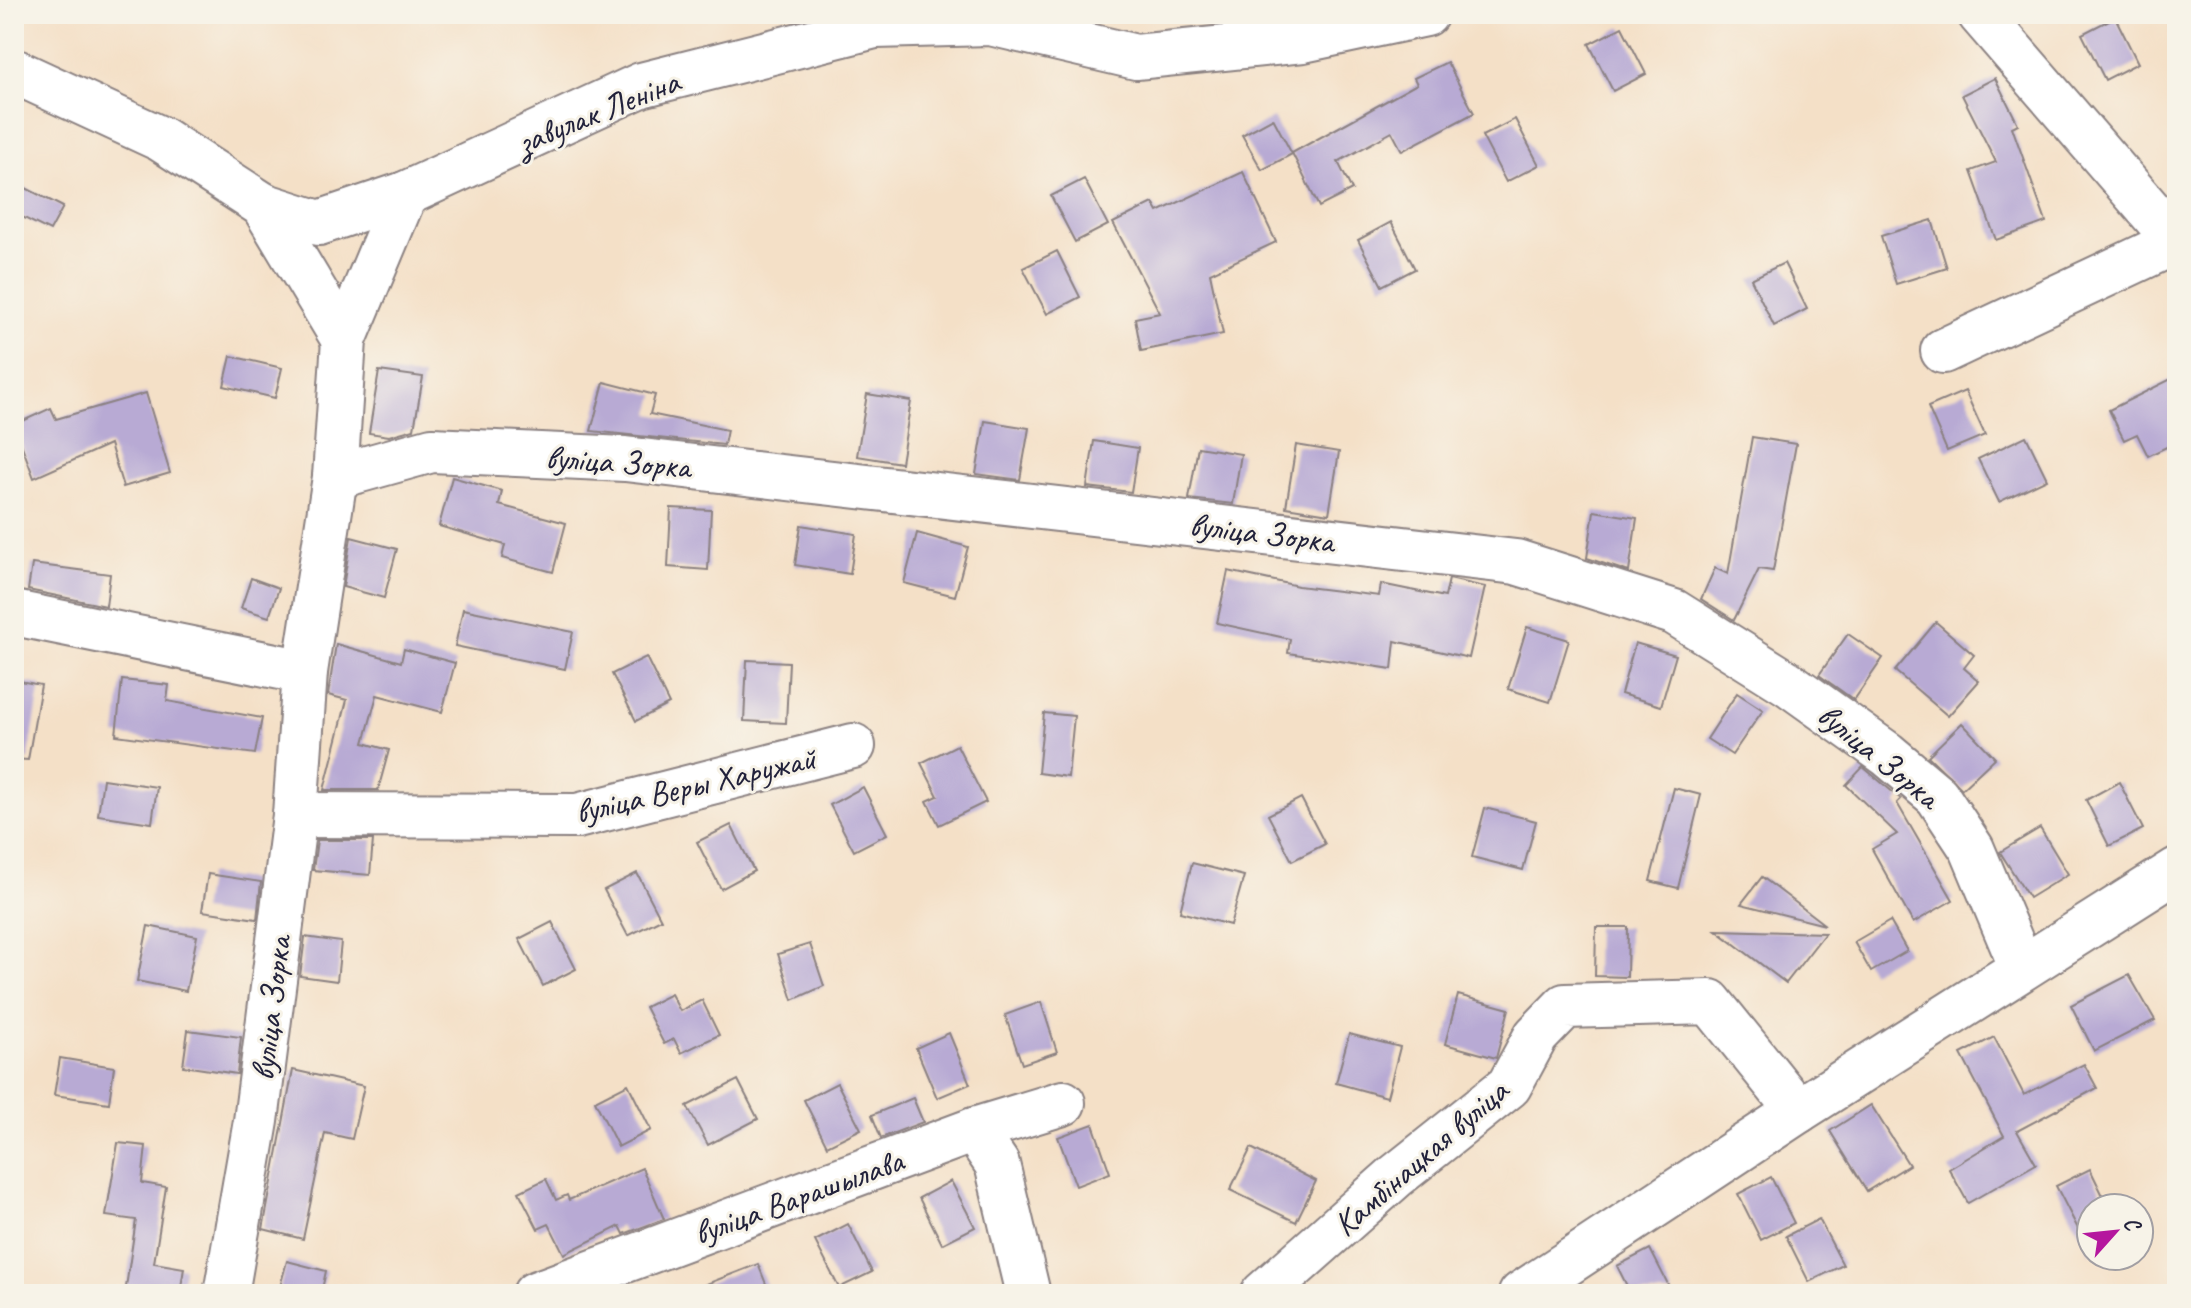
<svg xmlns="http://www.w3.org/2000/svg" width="2191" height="1308" viewBox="0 0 2191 1308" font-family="Caveat,sans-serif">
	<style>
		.building { fill: #b8aad4 }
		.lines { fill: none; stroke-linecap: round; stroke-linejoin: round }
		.minor-casing { stroke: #8b8181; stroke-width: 48 }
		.minor { stroke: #fff; stroke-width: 44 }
		.labels { text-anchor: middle; stroke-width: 6; stroke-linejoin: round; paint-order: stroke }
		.street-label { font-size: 34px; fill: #22223b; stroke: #f7f3e8 }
	</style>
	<rect width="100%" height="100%" fill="#f7f3e8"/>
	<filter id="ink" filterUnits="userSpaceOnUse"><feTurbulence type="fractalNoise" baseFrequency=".0125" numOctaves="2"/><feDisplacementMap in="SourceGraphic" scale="16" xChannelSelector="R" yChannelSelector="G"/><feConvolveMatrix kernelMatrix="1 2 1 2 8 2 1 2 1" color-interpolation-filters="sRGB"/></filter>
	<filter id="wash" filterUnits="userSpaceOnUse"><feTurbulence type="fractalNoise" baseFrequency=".006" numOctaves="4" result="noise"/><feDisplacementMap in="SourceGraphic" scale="32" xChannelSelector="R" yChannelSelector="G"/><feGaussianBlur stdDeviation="1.8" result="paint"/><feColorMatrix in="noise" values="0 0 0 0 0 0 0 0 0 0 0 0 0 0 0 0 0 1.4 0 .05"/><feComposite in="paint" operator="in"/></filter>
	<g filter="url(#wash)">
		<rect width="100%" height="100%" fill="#f4e0c7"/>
		<g id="blocks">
			<!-- building -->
			<g class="building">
				<path d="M2115,17L2138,63L2105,80L2082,34Z"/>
				<path d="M1622,27L1646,74L1613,91L1589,44Z"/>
				<path d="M1447,62L1474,113L1402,151L1392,132L1338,162L1352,190L1319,207L1292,153L1417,84L1414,78Z"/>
				<path d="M1995,78L2018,124L2012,127L2046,222L1996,240L1971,171L1996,162L1962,95Z"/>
				<path d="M1273,118L1292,154L1262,170L1242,135Z"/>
				<path d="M1515,119L1539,165L1506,182L1482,136Z"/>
				<path d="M1243,172L1276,242L1210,273L1223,334L1141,351L1135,318L1160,313L1113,223L1153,203L1158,212Z"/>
				<path d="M1084,179L1108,225L1075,242L1051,196Z"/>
				<path d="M14,182L63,207L50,231L14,213Z"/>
				<path d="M1932,220L1947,268L1896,284L1881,236Z"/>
				<path d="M1391,222L1415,269L1382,286L1358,240Z"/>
				<path d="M1057,251L1080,297L1047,314L1023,268Z"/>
				<path d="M1784,263L1807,309L1774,326L1751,279Z"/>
				<path d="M231,356L282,368L275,398L224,386Z"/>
				<path d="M379,371L423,377L414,429L389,436L369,433Z"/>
				<path d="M2177,376V442L2148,456L2137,434L2124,440L2109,410Z"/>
				<path d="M604,382L655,395L650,414L727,430L724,445L591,431Z"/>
				<path d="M1965,391L1985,435L1947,451L1928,407Z"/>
				<path d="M146,393L170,473L123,487L110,444L34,478L14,425L51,408L56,419Z"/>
				<path d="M867,394L911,401L901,463L857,456Z"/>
				<path d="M985,421L1029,428L1020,480L976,474Z"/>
				<path d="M2026,436L2047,479L1999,502L1978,459Z"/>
				<path d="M1752,437L1796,444L1773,571L1759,569L1734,620L1701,599L1715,568L1728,574Z"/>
				<path d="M1094,441L1138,448L1131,492L1087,487Z"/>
				<path d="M1296,445L1339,452L1329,514L1286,507Z"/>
				<path d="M1198,447L1241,454L1233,504L1189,499Z"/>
				<path d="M452,477L502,491L499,505L566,523L553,572L502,558L505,545L439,526Z"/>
				<path d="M671,508L711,510L708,570L668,567Z"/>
				<path d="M1594,511L1637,518L1629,572L1587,558Z"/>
				<path d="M801,525L856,534L850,574L795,565Z"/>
				<path d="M917,533L968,547L955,596L904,583Z"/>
				<path d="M351,537L397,549L384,598L343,587Z"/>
				<path d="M32,564L110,574L106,606L28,590Z"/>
				<path d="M1228,571L1298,586L1379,596L1381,584L1445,597L1449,579L1485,587L1469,658L1395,641L1392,669L1288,653L1290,639L1217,623Z"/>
				<path d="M251,578L279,588L269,617L241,608Z"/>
				<path d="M463,609L573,632L565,669L455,646Z"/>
				<path d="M1936,622L1974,655L1964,668L1979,681L1948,716L1895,671Z"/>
				<path d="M1527,627L1569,640L1550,702L1508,689Z"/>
				<path d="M1848,634L1883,658L1854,700L1819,675Z"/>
				<path d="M1635,643L1676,655L1661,706L1621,694Z"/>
				<path d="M336,644L401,662L404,649L455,663L442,712L377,695L364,743L389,750L378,790H324L347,700L328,695Z"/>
				<path d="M646,657L669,704L636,721L612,674Z"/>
				<path d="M747,660L789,662L786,723L744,721Z"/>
				<path d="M14,680L41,685L28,760L14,759Z"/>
				<path d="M122,680L169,685L167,701L262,718L255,754L116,735Z"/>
				<path d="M1737,693L1763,710L1732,755L1707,739Z"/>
				<path d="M1044,713L1074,716L1068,777L1038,773Z"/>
				<path d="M1962,723L1995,758L1962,789L1928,756Z"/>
				<path d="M957,745L986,802L939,825L927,801L938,796L921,763Z"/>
				<path d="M1863,767L1901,799L1897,803L1953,900L1913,923L1872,849L1897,834L1846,785Z"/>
				<path d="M103,779L157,787L152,823L98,815Z"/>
				<path d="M2119,782L2143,829L2109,846L2086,800Z"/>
				<path d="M863,787L887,834L854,851L830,805Z"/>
				<path d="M1674,788L1701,795L1678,888L1650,881Z"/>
				<path d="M1301,798L1325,844L1292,861L1268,815Z"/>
				<path d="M1485,808L1536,821L1523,870L1472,857Z"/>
				<path d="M731,825L754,871L721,889L697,842Z"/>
				<path d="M2040,828L2068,874L2029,898L2000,852Z"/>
				<path d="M317,840H373L370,875L313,870Z"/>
				<path d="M1192,863L1244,876L1230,925L1180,912Z"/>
				<path d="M637,873L661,919L628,936L604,890Z"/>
				<path d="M208,874L261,882L257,919L202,911Z"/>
				<path d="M1762,877L1825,925L1741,904Z"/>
				<path d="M1890,921L1907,951L1871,972L1854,942Z"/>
				<path d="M552,922L576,969L543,986L519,939Z"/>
				<path d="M148,926L197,936L186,991L137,981Z"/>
				<path d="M1596,927H1628L1627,977L1595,976Z"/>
				<path d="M1716,930L1825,933L1786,983Z"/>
				<path d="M305,937L341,942L337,981L300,976Z"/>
				<path d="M810,944L824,986L793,1000L778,954Z"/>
				<path d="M2129,975L2155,1020L2094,1051L2071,1005Z"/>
				<path d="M671,994L680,1011L702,1000L719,1035L681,1053L674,1039L664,1044L645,1007Z"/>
				<path d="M1458,995L1509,1009L1496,1058L1445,1044Z"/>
				<path d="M1041,1002L1057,1052L1022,1064L1005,1015Z"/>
				<path d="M188,1030L241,1037L237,1074L183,1066Z"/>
				<path d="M949,1033L970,1084L937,1098L916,1048Z"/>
				<path d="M1349,1034L1400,1047L1387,1097L1336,1083Z"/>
				<path d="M1994,1037L2024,1095L2084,1064L2097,1088L2017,1131L2036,1164L1968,1203L1949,1169L2004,1136L1961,1054Z"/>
				<path d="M60,1058L114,1067L109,1103L54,1095Z"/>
				<path d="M293,1070L364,1086L352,1139L325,1133L303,1239L263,1229Z"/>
				<path d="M738,1080L758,1119L708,1145L687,1106Z"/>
				<path d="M837,1083L861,1129L827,1146L804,1100Z"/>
				<path d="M628,1084L651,1130L618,1147L595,1101Z"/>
				<path d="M913,1098L923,1122L881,1138L872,1115Z"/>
				<path d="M1871,1105L1909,1165L1867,1191L1830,1131Z"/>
				<path d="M1093,1124L1110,1173L1076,1186L1058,1137Z"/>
				<path d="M118,1143L146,1146L142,1183L166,1187L154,1263L184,1268L180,1294H125L136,1220L106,1216Z"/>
				<path d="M1251,1148L1316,1181L1296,1222L1230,1190Z"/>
				<path d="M642,1168L664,1219L624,1234L620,1226L564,1254L549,1224L538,1229L519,1192L546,1179L556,1200L567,1195L569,1200Z"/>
				<path d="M2090,1169L2109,1208H2091V1254L2056,1186Z"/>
				<path d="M1771,1177L1794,1223L1761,1240L1738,1194Z"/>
				<path d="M951,1181L975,1227L942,1244L919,1198Z"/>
				<path d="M1819,1219L1843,1265L1809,1282L1786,1236Z"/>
				<path d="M848,1224L872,1272L839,1288L815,1241Z"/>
				<path d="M1650,1249L1673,1294H1631L1617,1266Z"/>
				<path d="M287,1261L326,1271L321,1294H278Z"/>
				<path d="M758,1264L770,1294H686V1292Z"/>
			</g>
		</g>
	</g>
	<g filter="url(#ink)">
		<use href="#blocks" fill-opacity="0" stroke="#8b8181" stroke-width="2"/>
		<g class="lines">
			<!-- minor casing -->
			<g class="minor-casing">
				<g id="minor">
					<path d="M1980,14L2177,242"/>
					<path d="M14,71L161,139L263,205L344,340"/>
					<path d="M263,205L319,223L405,194"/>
					<path d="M1943,351L2177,241"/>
					<path d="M335,477L432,450L625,459L1516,562L1674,612L1789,684L1887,754L1937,796L1972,849L2022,968"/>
					<path d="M14,613L305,672"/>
					<path d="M295,815L577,816L853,746"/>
					<path d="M974,1130L997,1164L1028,1294"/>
					<path d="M226,1294L256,1121L295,815L305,672L335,477L344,340L405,194L641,85L875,26L990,23L1136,57L1303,40L1426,14"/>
					<path d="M535,1294L974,1130L1063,1103"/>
					<path d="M1263,1294L1396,1176L1509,1086L1536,1036L1565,1006L1710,1002L1798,1111"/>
					<path d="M1521,1294L1798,1111L2177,870"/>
				</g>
			</g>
			<!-- minor -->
			<use href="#minor" class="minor"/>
		</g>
	</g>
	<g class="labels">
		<!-- street labels -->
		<g class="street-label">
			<text transform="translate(598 111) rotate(-22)" y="12">завулак Леніна</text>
			<text transform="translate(618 461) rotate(4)" y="12">вуліца Зорка</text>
			<text transform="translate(1262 532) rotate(7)" y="12">вуліца Зорка</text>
			<text transform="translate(1879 755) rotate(39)" y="12">вуліца Зорка</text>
			<text transform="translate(695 784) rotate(-13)" y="12">вуліца Веры Харужай</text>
			<text transform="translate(270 1008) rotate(-83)" y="12">вуліца Зорка</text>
			<text transform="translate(1420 1157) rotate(-41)" y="12">Камбінацкая вуліца</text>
			<text transform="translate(798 1196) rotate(-20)" y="12">вуліца Варашылава</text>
		</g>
	</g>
	<!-- margin -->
	<rect width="2191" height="1308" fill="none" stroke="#f7f3e8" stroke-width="48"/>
	<!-- north arrow -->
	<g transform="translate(2115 1232) rotate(63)"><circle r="38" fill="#f7f3e8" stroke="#a29fa3" stroke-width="2"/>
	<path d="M0-6L14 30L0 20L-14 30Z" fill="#b5179e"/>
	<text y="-12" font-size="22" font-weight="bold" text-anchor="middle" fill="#22223b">С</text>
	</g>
</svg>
